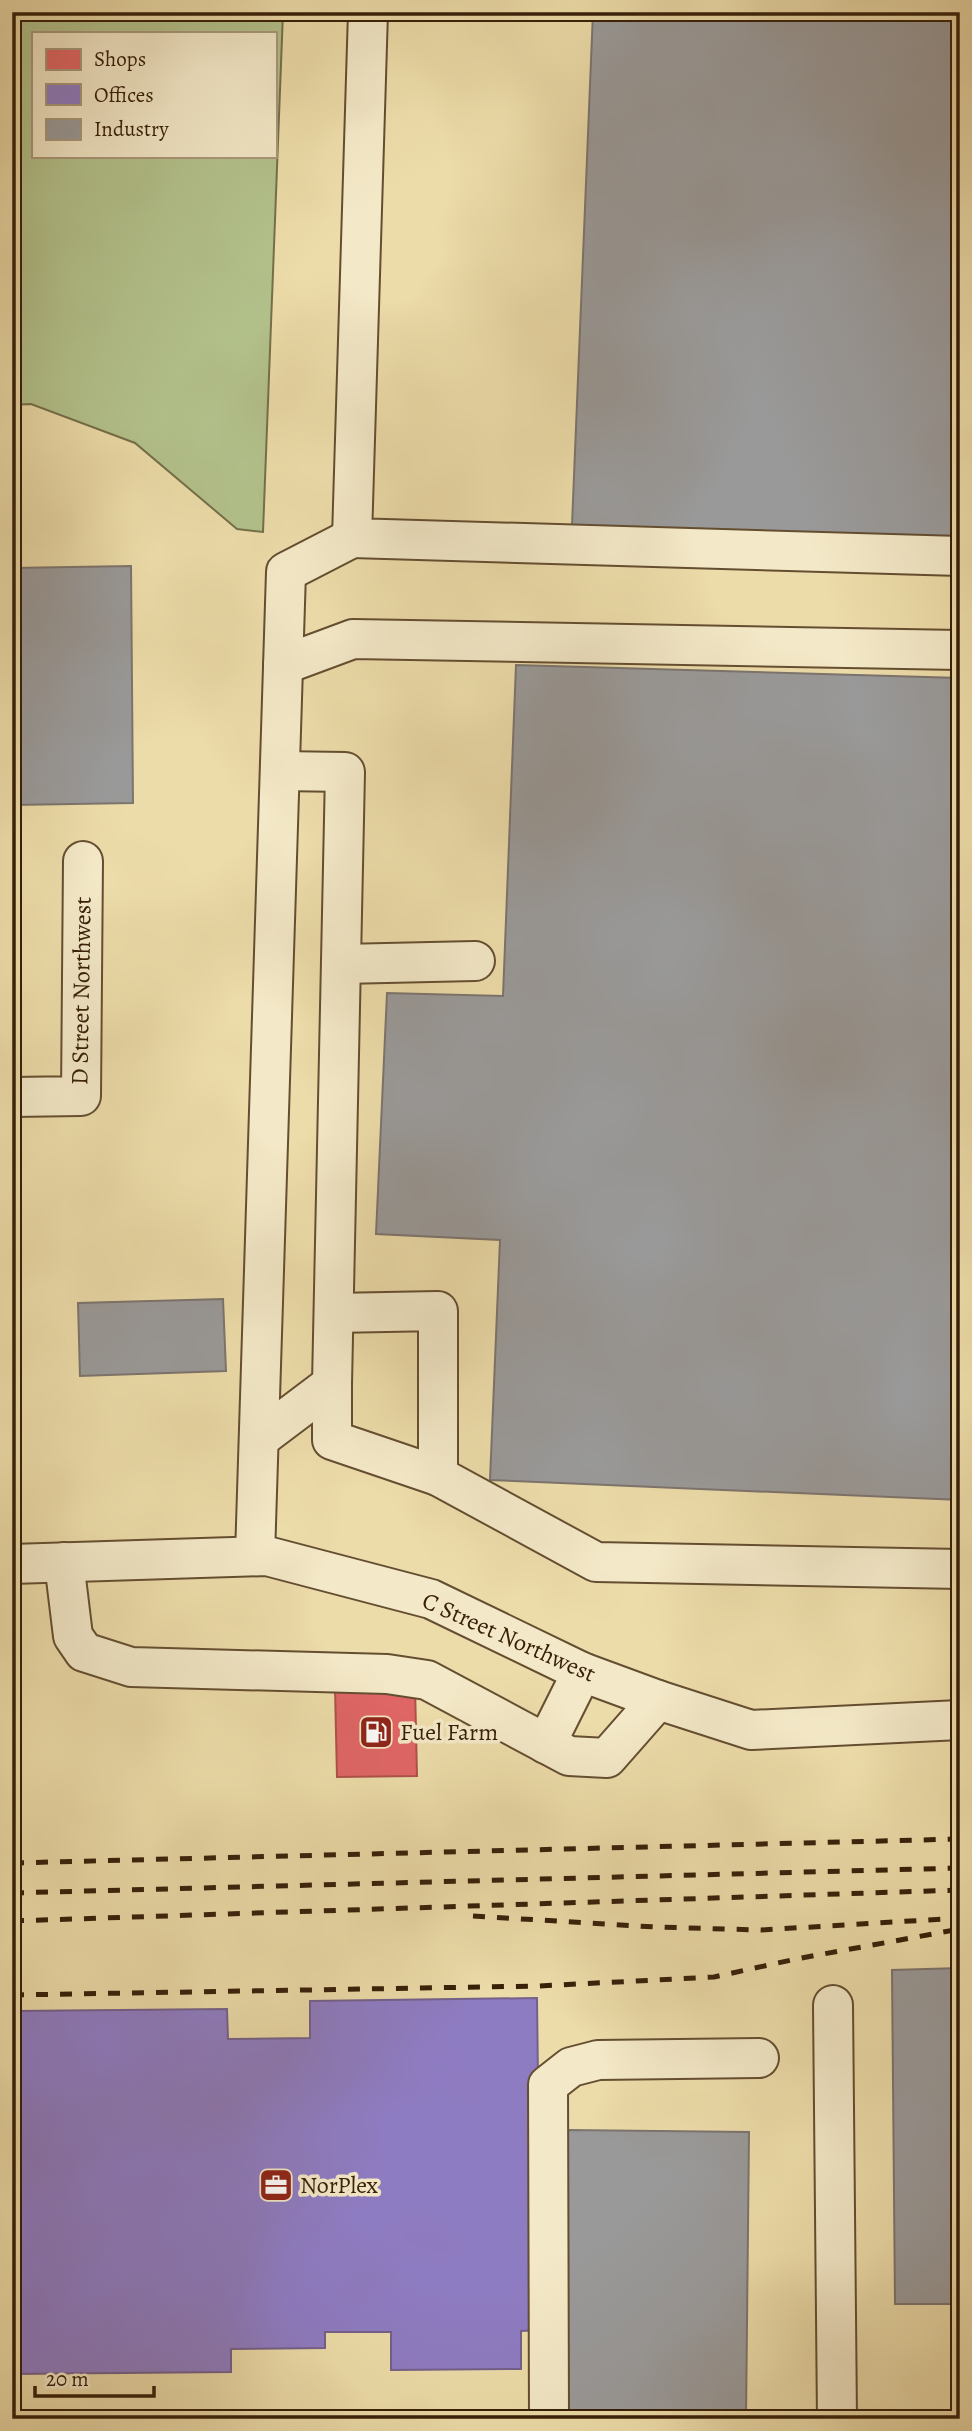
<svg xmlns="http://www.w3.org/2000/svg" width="972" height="2431" viewBox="0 0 972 2431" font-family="Alegreya,serif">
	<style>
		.green { fill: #b3c28c; stroke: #75704a; stroke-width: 2; fill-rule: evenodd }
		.shops { fill: #e06666; stroke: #ad514a; stroke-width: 2 }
		.offices { fill: #8e7cc3; stroke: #74608b; stroke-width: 2 }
		.industry { fill: #999; stroke: #7c746e; stroke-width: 2 }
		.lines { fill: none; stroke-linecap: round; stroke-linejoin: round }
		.minor-casing { stroke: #644e31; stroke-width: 42 }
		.minor { stroke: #f3e8c7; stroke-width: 38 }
		.rail { stroke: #371f09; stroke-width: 5; stroke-dasharray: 12 12; stroke-linecap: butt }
		.labels { text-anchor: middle; stroke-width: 7; stroke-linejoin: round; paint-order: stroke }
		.street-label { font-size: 24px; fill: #371f09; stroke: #f3e8c7 }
		.poi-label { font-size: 24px; fill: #371f09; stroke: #f3e8c7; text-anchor: start }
	</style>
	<rect width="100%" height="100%" fill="#ecdca9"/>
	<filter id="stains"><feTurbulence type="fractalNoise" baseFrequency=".00286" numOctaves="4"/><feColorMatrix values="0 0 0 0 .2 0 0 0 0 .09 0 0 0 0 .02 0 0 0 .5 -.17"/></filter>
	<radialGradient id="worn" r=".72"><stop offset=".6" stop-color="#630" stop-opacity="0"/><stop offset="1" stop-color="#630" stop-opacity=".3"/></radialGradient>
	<!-- green -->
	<path class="green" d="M28,12H283L263,532L237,529L135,443L31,404L12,405V26ZM33,33H275V156H33Z"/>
	<!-- shops -->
	<path class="shops" d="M415,1685L417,1776L337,1777L335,1688Z"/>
	<!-- offices -->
	<path class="offices" d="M537,1998L541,2330L521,2331V2369L391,2370V2332H325V2348L231,2349V2372L12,2374V2011L227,2009L228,2039L310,2038V2001Z"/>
	<!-- industry -->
	<g class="industry">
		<path d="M593,12H960V539L572,525Z"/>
		<path d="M131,566L133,803L12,805V568Z"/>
		<path d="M516,665L960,678V1500L490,1480L500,1240L376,1234L387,993L503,996Z"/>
		<path d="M223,1299L226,1371L80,1376L78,1303Z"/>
		<path d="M12,1388H18L19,1452H12Z"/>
		<path d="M960,1968V2304H895L892,1970Z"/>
		<path d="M568,2130L749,2132L746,2419H565Z"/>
	</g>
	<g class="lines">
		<!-- minor casing -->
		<g class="minor-casing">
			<g id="minor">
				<path d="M368,12L352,538L960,556"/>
				<path d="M283,665L353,639L960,650"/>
				<path d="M342,964L475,961"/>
				<path d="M12,1097L81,1096L83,861"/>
				<path d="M332,1384V1440L438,1476V1311L334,1313"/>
				<path d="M259,1439L332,1384L345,772L280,771"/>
				<path d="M438,1476L596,1562L960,1569"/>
				<path d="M255,1556L286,572L352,538"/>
				<path d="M64,1562L73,1636L84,1652L131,1667L387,1674L427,1680L569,1756L607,1758L658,1700"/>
				<path d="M12,1564L267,1556L431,1599L582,1672L658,1700L751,1730L960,1720"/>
				<path d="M546,1744L582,1672"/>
				<path d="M833,2005L837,2419"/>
				<path d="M549,2419L548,2085L571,2067L598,2060L759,2058"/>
			</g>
		</g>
		<!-- minor -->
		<use href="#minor" class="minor"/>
		<!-- rail -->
		<g class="rail">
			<path d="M12,1863L960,1839"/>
			<path d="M12,1893L960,1868"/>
			<path d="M473,1916L655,1927L761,1930L960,1918"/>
			<path d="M12,1921L960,1890"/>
			<path d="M12,1995L539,1986L714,1977L796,1959L960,1929"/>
		</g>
	</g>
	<!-- icons -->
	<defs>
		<g id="fuel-square" transform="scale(1.75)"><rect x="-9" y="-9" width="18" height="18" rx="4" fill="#8f2418" stroke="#f3e8c7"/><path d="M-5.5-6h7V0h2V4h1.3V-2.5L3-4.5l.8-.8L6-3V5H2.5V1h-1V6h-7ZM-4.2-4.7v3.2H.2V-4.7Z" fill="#fff"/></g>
		<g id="office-square" transform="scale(1.75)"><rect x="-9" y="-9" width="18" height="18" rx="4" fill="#8f2418" stroke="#f3e8c7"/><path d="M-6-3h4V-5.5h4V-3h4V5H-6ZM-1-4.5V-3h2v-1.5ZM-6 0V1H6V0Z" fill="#fff"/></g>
	</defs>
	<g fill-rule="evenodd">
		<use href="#fuel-square" x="376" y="1732"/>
		<use href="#office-square" x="276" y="2185"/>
	</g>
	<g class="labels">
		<!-- street labels -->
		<g class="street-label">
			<text transform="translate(81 991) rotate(-89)" y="8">D Street Northwest</text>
			<text transform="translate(509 1637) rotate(24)" y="8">C Street Northwest</text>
		</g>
		<!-- poi labels -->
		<g class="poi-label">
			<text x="400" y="1740">Fuel Farm</text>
			<text x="300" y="2193">NorPlex</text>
		</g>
	</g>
	<!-- margin -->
	<rect width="972" height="2431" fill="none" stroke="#ecdca9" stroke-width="42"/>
	<rect x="14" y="14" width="944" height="2403" fill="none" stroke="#371f09" stroke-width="3.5"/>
	<rect x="21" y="21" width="930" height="2389" fill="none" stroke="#371f09" stroke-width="2"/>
	<!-- legend -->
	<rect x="32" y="32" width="245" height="126" fill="#f3e8c7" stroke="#a8987b" stroke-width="2"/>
	<rect x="46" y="49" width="35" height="21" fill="#e06666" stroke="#a8987b" stroke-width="2"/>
	<text x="94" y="66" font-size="21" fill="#371f09">Shops</text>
	<rect x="46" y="84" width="35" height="21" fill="#8e7cc3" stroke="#a8987b" stroke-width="2"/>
	<text x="94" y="102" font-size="21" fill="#371f09">Offices</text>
	<rect x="46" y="119" width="35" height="21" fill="#999999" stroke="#a8987b" stroke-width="2"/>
	<text x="94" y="136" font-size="21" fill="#371f09">Industry</text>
	<!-- scale -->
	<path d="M35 2386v10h119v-10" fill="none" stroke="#371f09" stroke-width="3.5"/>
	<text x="46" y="2386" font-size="21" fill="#371f09" stroke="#f3e8c7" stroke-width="5" paint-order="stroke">20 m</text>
	<rect width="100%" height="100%" filter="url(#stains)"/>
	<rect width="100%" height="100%" fill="url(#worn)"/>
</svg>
